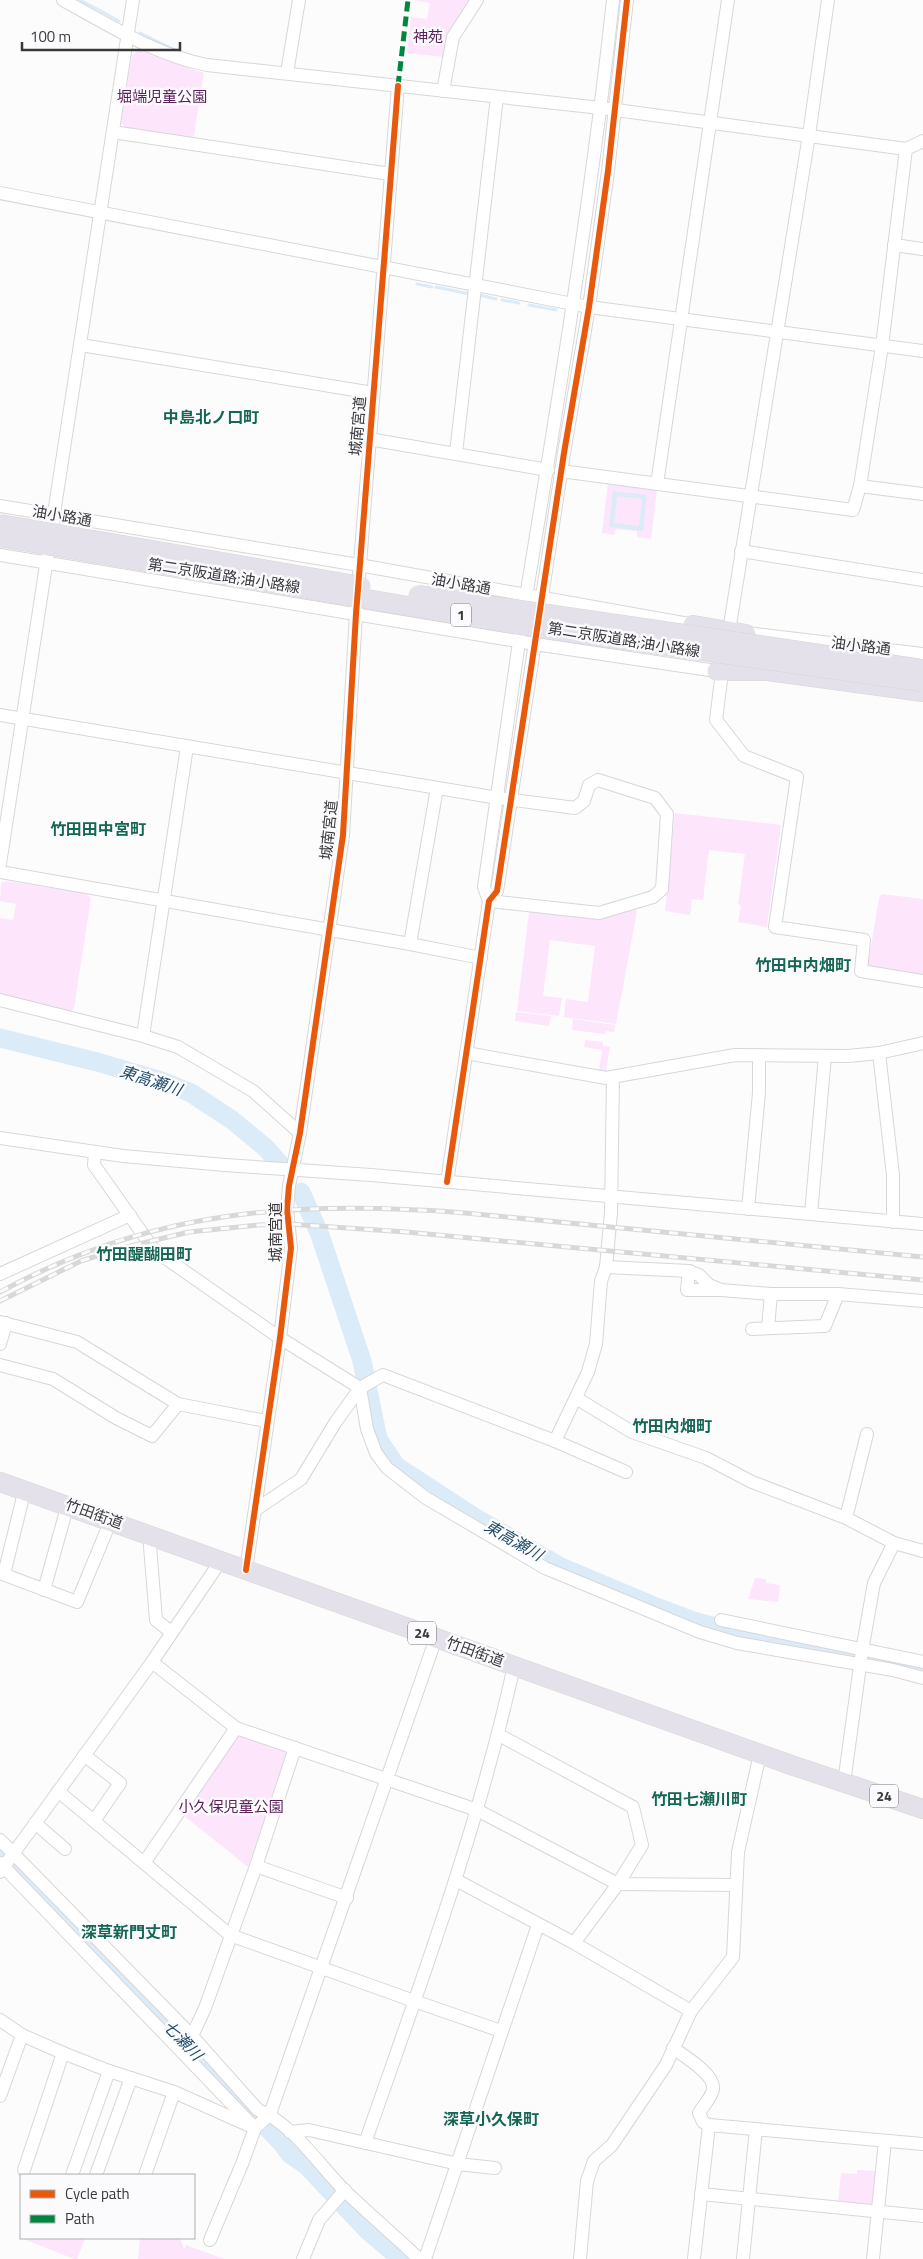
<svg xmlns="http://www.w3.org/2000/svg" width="923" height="2259" viewBox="0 0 923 2259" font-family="'Titillium Web','Noto Sans JP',sans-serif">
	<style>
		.green { fill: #fde5fb }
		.water { fill: #dbebf8; fill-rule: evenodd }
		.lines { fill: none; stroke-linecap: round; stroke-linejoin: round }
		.stream { stroke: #dbebf8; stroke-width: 3 }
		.river { stroke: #dbebf8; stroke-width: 19 }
		.minor-casing { stroke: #d7d7d9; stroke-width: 14 }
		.highway-casing { stroke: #d6d6d7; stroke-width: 20 }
		.minor { stroke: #fff; stroke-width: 12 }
		.highway { stroke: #e5e1ea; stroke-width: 19 }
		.rail-casing { stroke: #d8d8d9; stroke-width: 5 }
		.rail { stroke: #fbfbfd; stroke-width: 3; stroke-dasharray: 9; stroke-linecap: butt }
		.highway-bridge-casing { stroke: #d6d6d7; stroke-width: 20; stroke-linecap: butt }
		.highway-bridge { stroke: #e5e1ea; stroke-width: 19 }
		.quiet { stroke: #00873e; stroke-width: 5; stroke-dasharray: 10 5; stroke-linecap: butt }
		.cycleway-casing { stroke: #fbfbfd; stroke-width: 9 }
		.cycleway { stroke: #e8590c; stroke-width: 6 }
		.labels { text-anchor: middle; stroke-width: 5; stroke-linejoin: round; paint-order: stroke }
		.shield { fill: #fbfbfd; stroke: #727277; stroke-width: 1 }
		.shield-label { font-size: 14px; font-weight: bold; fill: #38383d }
		.park-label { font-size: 15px; fill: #5a1f59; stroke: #fbfbfd }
		.street-label { font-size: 15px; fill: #38383d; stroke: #fbfbfd }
		.neighbourhood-label { font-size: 16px; font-weight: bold; fill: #156655; stroke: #fbfbfd }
		.water-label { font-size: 16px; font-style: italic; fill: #1d4a68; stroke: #fbfbfd }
	</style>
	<rect width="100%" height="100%" fill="#fcfcfc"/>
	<!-- green -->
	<g class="green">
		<path d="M413,0H470L448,33L444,57L407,53L411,17L427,19L430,3Z"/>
		<path d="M139,50L204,73L194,135L192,138L127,129L121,123L132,55Z"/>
		<path d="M608,483L657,490L651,539L637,537V531L616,529L614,535L602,533Z"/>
		<path d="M675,813L781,825L767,927L738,922L741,905L738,904L745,854L709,850L703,900L692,899L690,915L665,911Z"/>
		<path d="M6,881L85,893L91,898L74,1008L70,1013L0,996V918L13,920L16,904L0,901L1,883Z"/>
		<path d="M882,894L923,899V978L871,969L868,964L879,898Z"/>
		<path d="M635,907L637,911L616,1024L564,1017L566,999L588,1002L595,946L550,940L543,996L562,998L559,1016L517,1011L529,912L597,918Z"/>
		<path d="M516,1012L551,1016L549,1026L515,1021Z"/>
		<path d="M573,1019L615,1025L614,1032L606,1031L605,1034L572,1030Z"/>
		<path d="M585,1040L603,1042V1046L610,1047L606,1071L599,1070L602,1050L584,1047Z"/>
		<path d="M755,1578L766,1579V1583L780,1585L778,1602L748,1599Z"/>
		<path d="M243,1734L288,1750L248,1867L183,1815L233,1737Z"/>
		<path d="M857,2170L876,2171L874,2201L870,2206L840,2203L838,2200L841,2173L857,2174Z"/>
		<path d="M21,2238H85L77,2259H74Z"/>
		<path d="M140,2238H180L184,2249L186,2245L224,2259H138Z"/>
	</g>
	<!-- water -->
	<path class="water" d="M613,491L647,495L643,531L609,527ZM617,496L642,499L639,526L614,523Z"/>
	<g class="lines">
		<!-- stream -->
		<g class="stream">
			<path d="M80,0L119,21"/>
			<path d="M140,33L175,50"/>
			<path d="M417,284L432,287"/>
			<path d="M436,287L470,294"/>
			<path d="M479,295L496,299"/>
			<path d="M502,300L519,303"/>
			<path d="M529,305L556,310"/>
		</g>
		<!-- river -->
		<g class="river">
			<path d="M0,1038L97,1062L162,1081L191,1093L232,1120L266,1148L280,1164"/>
			<path d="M301,1192L320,1235L362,1361L378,1439L396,1466L474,1517L561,1567L656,1607L693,1621L756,1638L821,1648L902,1665L923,1672"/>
			<path d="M0,1850L52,1907L281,2142L290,2154L307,2166L367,2230L401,2259"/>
		</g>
		<!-- minor casing -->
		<g class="minor-casing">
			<g id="minor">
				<path d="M63,0C109,25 155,55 207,65L601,108L906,149"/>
				<path d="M287,73L299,0"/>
				<path d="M443,91L453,37L477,0"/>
				<path d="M113,132L390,174"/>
				<path d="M0,193L589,307L923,351"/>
				<path d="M894,245L923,249"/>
				<path d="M81,345L373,393"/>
				<path d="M369,439L548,470"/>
				<path d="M456,453L497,97"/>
				<path d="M561,471L853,510L860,486L882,346L906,149L923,141"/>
				<path d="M657,484L728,0"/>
				<path d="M860,486L923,494"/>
				<path d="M0,506L359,565L700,626"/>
				<path d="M741,551L923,580"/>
				<path d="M0,555L535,644L723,672"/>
				<path d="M525,603C558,402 591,202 613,0"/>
				<path d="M729,631L809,135L828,0"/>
				<path d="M739,632L923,654"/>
				<path d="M722,672L716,720L744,756L797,777L775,927L864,940L861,971L923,981"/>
				<path d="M0,715L498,798L575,808L584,801L589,785L598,780L655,798L667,814L662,889L653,897L599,913L489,901"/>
				<path d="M0,864L133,0"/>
				<path d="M0,872L410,944L481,958"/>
				<path d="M489,901L484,887L520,635"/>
				<path d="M410,944L437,788"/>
				<path d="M0,1000L143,1036L178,1047L253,1091L300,1133"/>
				<path d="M143,1036L187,747"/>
				<path d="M466,1053L606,1078L735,1055L848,1056L879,1053L923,1043"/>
				<path d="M879,1053L893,1175V1222"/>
				<path d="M0,1138L123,1156L225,1165L371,1175L923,1224"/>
				<path d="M95,1152L94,1165L154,1250L280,1338L360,1388L367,1429L376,1453L387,1468L426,1498L545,1568L700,1632L737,1643L893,1670L923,1678"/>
				<path d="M447,1182L489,901L497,891L564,453L589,307L608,171L627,0"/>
				<path d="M748,1209L759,1093V1055"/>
				<path d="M811,1214L825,1056"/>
				<path d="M606,1267L689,1271L699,1275L709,1285L721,1290L771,1294H838L923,1301"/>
				<path d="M689,1271L687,1290H719"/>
				<path d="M0,1274L130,1215"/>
				<path d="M0,1322L77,1342L178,1404L266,1421"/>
				<path d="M768,1328L771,1294"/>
				<path d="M752,1329L825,1326L838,1294"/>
				<path d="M0,1344L6,1323"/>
				<path d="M0,1365L53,1379L116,1418L152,1436L178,1404"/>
				<path d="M576,1398L632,1432L706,1458L752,1482L846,1518L894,1543L923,1551"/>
				<path d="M555,1441L588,1372L596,1344L601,1281L606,1267L611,1213L613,1077"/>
				<path d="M255,1510L301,1479L335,1423L360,1388L383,1375L555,1441L626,1472"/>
				<path d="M846,1518L867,1434"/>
				<path d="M149,1534L156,1620L171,1632"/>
				<path d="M246,1570L280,1338L291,1248L287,1209L289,1186L300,1133L343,835L356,614L398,86"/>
				<path d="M0,1573L77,1602L111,1520"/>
				<path d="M4,1574L25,1489"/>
				<path d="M44,1590L68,1504"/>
				<path d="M721,1620L923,1662"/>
				<path d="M152,1662L236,1728L477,1810L618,1884L736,1885"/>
				<path d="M499,1735L633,1807L642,1845L618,1884L574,1943"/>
				<path d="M84,1755L120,1783L94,1821"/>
				<path d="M844,1783L862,1651L874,1583L894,1543"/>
				<path d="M58,1791L230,1935L414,2001L501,2031"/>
				<path d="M35,1823L65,1849"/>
				<path d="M0,1840L192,2036L258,2110C292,2123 319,2165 345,2191C369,2214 395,2236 419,2259"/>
				<path d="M0,1863L255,2128"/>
				<path d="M144,1863L236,1728"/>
				<path d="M256,1866L347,1898"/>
				<path d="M0,1872L152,1662L220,1562"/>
				<path d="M456,1880L574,1943L691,2011"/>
				<path d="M0,2020L22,2035L63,2053L109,2071L174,2092L248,2125"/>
				<path d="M192,2036L205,2008L256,1866L295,1748"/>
				<path d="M673,2048C684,2056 715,2074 713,2089C712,2097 703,2106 699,2113L703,2122L709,2125L923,2144"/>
				<path d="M0,2096L22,2035"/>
				<path d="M290,2132L309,2130L458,2164L495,2168"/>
				<path d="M365,2143C420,1985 478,1829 514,1666"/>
				<path d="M24,2170L63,2053"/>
				<path d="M72,2175L109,2071"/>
				<path d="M96,2175L131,2078"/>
				<path d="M145,2175L174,2092"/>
				<path d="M701,2194L923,2216"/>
				<path d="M210,2240L242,2164L255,2128L270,2114L436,1638"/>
				<path d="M303,2259L319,2220L345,2190"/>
				<path d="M425,2259L538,1925"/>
				<path d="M580,2259L587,2181L594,2161L612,2145L666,2065L691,2011L733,1957L738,1852L760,1754"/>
				<path d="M694,2259L709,2125"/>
				<path d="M743,2259L756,2129"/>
				<path d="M873,2259L885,2141"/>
			</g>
		</g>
		<!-- highway casing -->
		<g class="highway-casing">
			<g id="highway">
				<path d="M693,625L746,634"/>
				<path d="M717,671H768L923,692"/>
				<path d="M0,1482L791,1765L923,1809"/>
			</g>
		</g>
		<!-- minor -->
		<use href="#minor" class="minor"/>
		<!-- highway -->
		<use href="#highway" class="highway"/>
		<!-- rail casing -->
		<g class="rail-casing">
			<g id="rail">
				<path d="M0,1292C152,1209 296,1200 465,1213L923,1257"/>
				<path d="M0,1301L81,1261L122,1248L189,1232L258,1225L289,1224L406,1232L923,1280"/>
			</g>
		</g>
		<!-- rail -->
		<use href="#rail" class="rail"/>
		<!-- highway-bridge casing -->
		<g class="highway-bridge-casing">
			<g id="highway-bridge">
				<path d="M0,524L361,586"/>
				<path d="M0,537L532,627L923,682"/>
				<path d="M418,595L923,669"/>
			</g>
		</g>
		<!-- highway-bridge -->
		<use href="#highway-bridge" class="highway-bridge"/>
		<!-- quiet -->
		<path class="quiet" d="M398,86L408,0"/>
		<!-- cycleway casing -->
		<g class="cycleway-casing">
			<g id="cycleway">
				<path d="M447,1182L489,901L497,891L564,453L589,307L608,171L627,0"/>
				<path d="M246,1570L280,1338L291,1248L287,1209L289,1186L300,1133L343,835L356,614L398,86"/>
			</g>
		</g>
		<!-- cycleway -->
		<use href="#cycleway" class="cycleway"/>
	</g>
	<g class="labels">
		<!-- shield labels -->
		<g class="shield">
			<rect x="451" y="603.5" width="20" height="23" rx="4"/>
			<rect x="408" y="1621.5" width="28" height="23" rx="4"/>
			<rect x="870" y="1784.5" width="28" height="23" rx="4"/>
		</g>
		<g class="shield-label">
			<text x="461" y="620">1</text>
			<text x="422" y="1638">24</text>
			<text x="884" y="1801">24</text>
		</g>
		<!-- park labels -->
		<g class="park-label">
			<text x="428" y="42">神苑</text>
			<text x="162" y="102">堀端児童公園</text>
			<text x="231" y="1812">小久保児童公園</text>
		</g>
		<!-- street labels -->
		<g class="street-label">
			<text transform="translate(358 426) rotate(-85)" y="5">城南宮道</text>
			<text transform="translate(62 516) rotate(10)" y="5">油小路通</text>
			<text transform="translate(224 576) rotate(9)" y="5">第二京阪道路;油小路線</text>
			<text transform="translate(461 584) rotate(10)" y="5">油小路通</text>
			<text transform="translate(624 640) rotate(9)" y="5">第二京阪道路;油小路線</text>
			<text transform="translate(861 646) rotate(7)" y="5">油小路通</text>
			<text transform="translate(329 830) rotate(-84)" y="5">城南宮道</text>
			<text transform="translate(276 1232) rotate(-90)" y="5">城南宮道</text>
			<text transform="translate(94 1514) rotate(20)" y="5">竹田街道</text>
			<text transform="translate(475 1652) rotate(20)" y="5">竹田街道</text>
		</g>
		<!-- neighbourhood labels -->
		<g class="neighbourhood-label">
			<text x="211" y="423">中島北ノ口町</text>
			<text x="98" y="835">竹田田中宮町</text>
			<text x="803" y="971">竹田中内畑町</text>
			<text x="144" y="1260">竹田醍醐田町</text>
			<text x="672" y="1432">竹田内畑町</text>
			<text x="699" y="1805">竹田七瀬川町</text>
			<text x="129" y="1938">深草新門丈町</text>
			<text x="491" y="2125">深草小久保町</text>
		</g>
		<!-- water labels -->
		<g class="water-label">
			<text transform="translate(151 1080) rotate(18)" y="6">東高瀬川</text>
			<text transform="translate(514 1540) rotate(30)" y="6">東高瀬川</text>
			<text transform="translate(183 2040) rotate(46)" y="6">七瀬川</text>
		</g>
	</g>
	<!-- legend -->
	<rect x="20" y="2174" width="175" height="65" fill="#fbfbfd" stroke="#adadb0"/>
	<rect x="30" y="2190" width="25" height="8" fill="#e8590c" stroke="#adadb0"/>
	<text x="65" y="2199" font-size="15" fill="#38383d">Cycle path</text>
	<rect x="30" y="2215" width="25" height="8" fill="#00873e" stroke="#adadb0"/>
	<text x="65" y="2224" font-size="15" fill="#38383d">Path</text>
	<!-- scale -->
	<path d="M22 42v8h158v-8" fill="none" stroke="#38383d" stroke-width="2.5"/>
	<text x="30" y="42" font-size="15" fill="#38383d" stroke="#fbfbfd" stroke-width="4" paint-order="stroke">100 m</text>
</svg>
